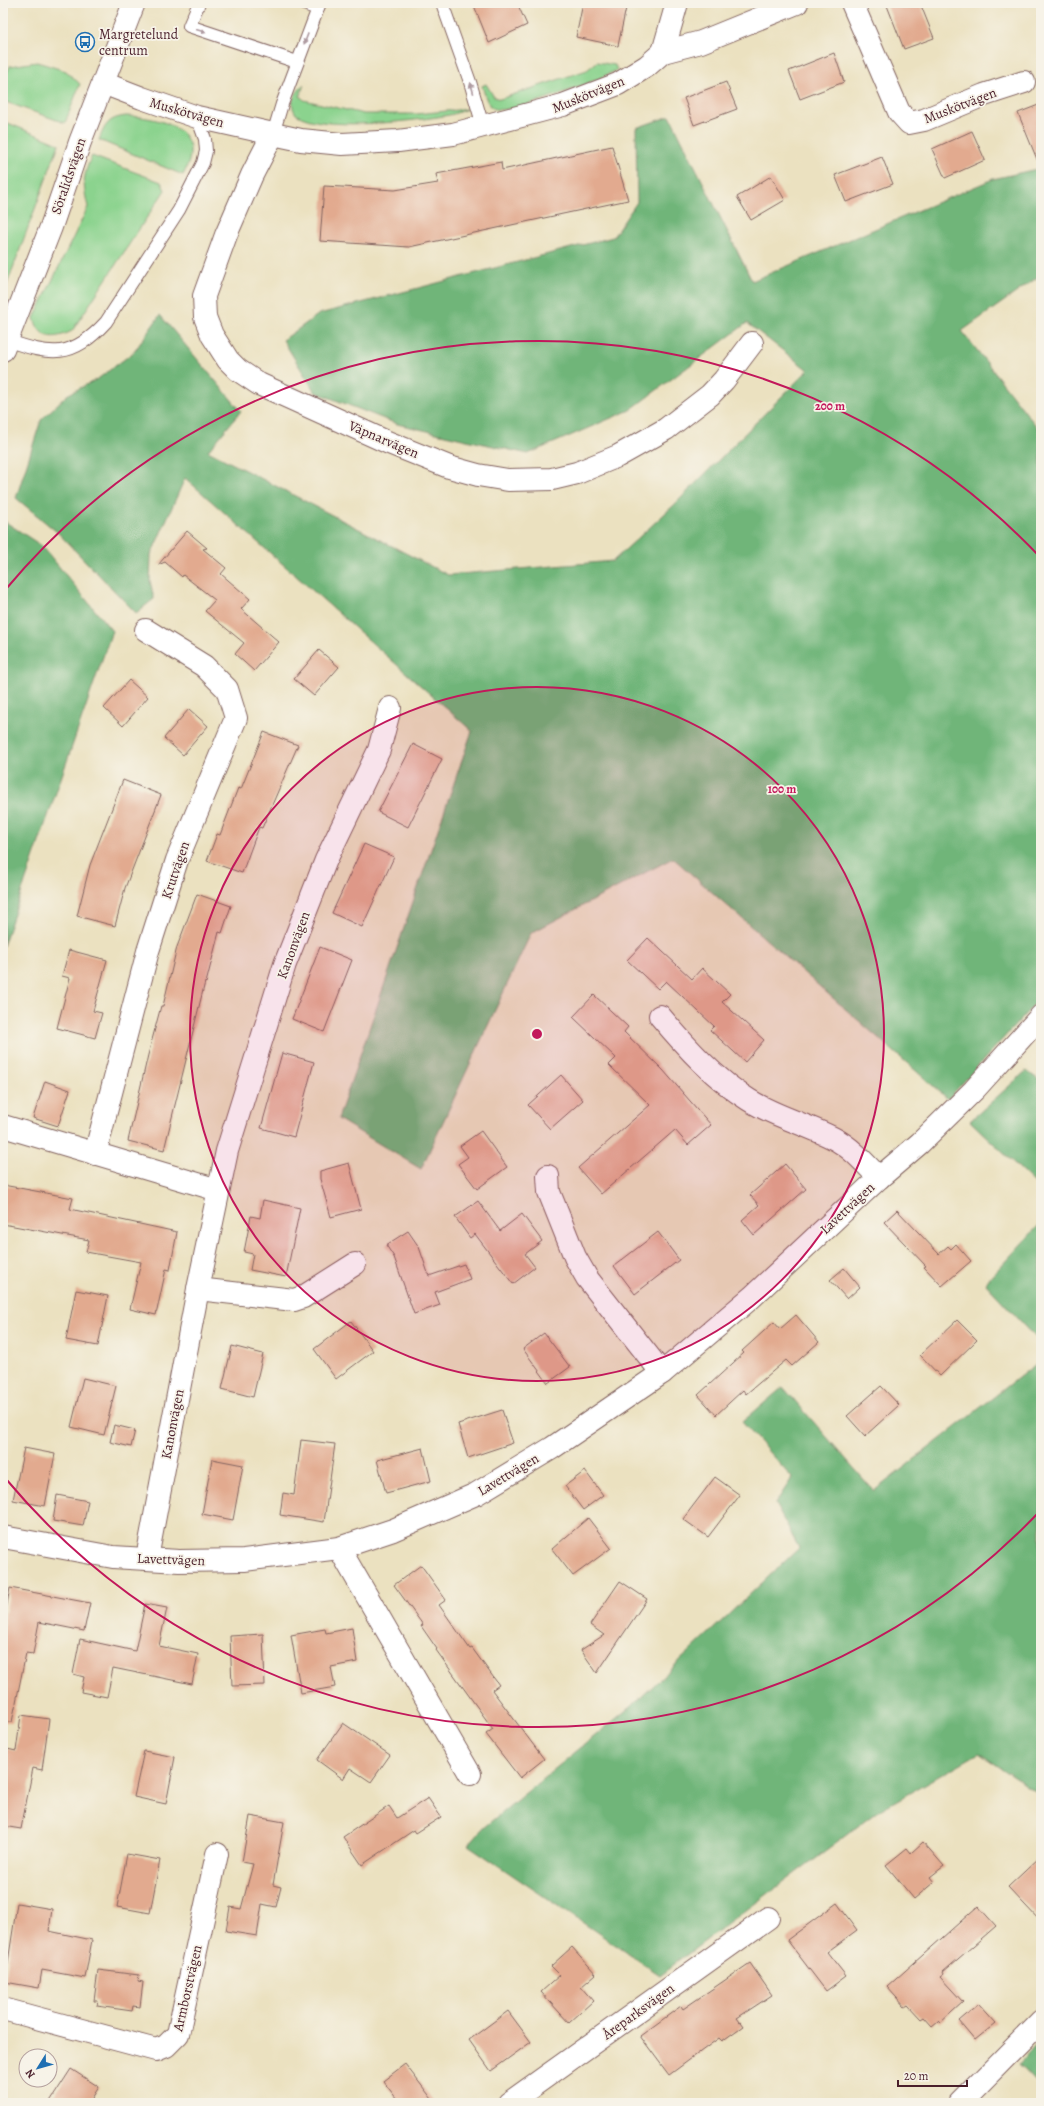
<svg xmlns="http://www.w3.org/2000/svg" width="1044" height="2106" viewBox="0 0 1044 2106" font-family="Alegreya,serif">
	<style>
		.green { fill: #8bd38e; stroke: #6a795c }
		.forest { fill: #70b579; stroke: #5d6a52 }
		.building { fill: #e2aa8f }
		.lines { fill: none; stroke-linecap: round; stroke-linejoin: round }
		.service-casing { stroke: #82635f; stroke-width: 14 }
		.minor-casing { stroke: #82635f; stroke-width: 24 }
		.tertiary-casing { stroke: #82635f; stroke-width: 24 }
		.service { stroke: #fff; stroke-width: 12 }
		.minor { stroke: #fff; stroke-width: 22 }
		.tertiary { stroke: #fff; stroke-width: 22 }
		.oneway { fill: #ae9aa0 }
		.ring { fill: none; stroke: #c2185b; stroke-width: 2 }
		.labels { text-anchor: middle; stroke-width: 3.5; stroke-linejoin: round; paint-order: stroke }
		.poi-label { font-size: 14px; fill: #4a1f2b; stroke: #f7f3e8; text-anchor: start }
		.street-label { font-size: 14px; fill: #4a1f2b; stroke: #f7f3e8 }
		.centre { fill: #c2185b; stroke: #f7f3e8; stroke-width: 2 }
		.ring-label { font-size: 12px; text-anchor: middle; font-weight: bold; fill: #c2185b; stroke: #f7f3e8; stroke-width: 3.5; stroke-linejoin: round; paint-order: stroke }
	</style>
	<rect width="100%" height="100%" fill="#f7f3e8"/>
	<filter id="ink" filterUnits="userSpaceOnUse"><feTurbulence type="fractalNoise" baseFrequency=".025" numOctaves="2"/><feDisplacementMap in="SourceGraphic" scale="8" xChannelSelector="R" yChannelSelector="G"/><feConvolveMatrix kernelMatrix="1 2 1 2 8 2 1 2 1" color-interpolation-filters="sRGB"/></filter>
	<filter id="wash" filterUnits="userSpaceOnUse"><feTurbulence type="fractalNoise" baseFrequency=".012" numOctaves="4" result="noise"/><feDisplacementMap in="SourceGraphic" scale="16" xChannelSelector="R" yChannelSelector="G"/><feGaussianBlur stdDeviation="0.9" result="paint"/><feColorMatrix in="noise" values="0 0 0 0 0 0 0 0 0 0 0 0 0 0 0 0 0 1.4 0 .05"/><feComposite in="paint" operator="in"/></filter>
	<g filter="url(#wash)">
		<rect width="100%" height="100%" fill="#ebe1c0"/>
		<!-- green -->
		<g class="green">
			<path d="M37,62L66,71L80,84L65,123L3,101V81L10,66Z"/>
			<path d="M597,62L615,65L617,70C598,80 512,115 495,109C486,106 485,93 482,86L486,84L494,97L500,99L587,70Z"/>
			<path d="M304,84L300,96L304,100L364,114H416L467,109C461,111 455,114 449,115C418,121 321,132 296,114C288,102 295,94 304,84Z"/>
			<path d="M126,116C162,117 208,130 183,175L99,140C105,124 109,118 126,116Z"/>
			<path d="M3,121L59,144L3,295Z"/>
			<path d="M92,156L161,182L165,190L72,331C54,340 40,340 34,318L88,207C83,186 82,176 92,156Z"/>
		</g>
		<!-- forest -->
		<g class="forest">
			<path d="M670,116L752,281L993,179L1041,168V275L962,331L1041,432V997L948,1099L673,858L531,933L421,1169L338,1119L472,731L185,478L151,555L150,581L154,599L136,613L57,532L16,498L41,420L67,395L99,378L134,352L160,315L241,411L208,451L448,575L613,561L673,506L808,370L747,323L630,410L528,454L397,424L315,392L283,340L319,314L613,237L637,202L636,128Z"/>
			<path d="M4,521L42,546L112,631L3,946Z"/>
			<path d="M1026,1071L1041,1081V1189L970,1121Z"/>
			<path d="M1041,1223V1343L985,1283Z"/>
			<path d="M1041,1360V1795L979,1753L878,1811L660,1975L468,1845L483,1828L635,1703L799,1548L775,1504L792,1478L742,1422L783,1387L874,1491Z"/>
			<path d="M1041,2039V2088L1019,2065Z"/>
		</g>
		<g id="blocks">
			<!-- building -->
			<g class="building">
				<path d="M473,3H517L527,25L489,43Z"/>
				<path d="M583,3H627L618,46L576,37Z"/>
				<path d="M886,3H920L934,38L904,49Z"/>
				<path d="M834,53L844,82L800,99L789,71Z"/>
				<path d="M726,82L737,109L694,125L684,98Z"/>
				<path d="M1041,104V169L1018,113Z"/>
				<path d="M972,131L985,160L945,178L932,149Z"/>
				<path d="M612,146L628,200L409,247L320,241L324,186L395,190L438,183L436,174L501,162L502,170Z"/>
				<path d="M882,157L893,184L846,202L835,175Z"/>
				<path d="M771,176L785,200L751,220L737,197Z"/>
				<path d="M187,531L207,548L203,549L226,568L221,574L250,599L241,609L279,642L254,671L235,654L244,643L205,611L215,600L183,575L182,577L165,562L158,565Z"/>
				<path d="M319,650L339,667L314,696L294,679Z"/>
				<path d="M129,680L148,697L123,726L104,708Z"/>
				<path d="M189,709L208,726L183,755L164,738Z"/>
				<path d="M264,732L298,745L262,828L259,827L242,873L207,861L217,834L220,835L238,788L241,789Z"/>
				<path d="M413,744L442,759L408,827L378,812Z"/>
				<path d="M123,780L161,795L125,888L115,926L77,916L90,865Z"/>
				<path d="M364,844L394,857L362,927L332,913Z"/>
				<path d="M197,894L231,906L222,933L219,932L206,983L205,982L164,1150L128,1141L148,1055L161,1006H163L177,947Z"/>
				<path d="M648,938L692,979L702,968L730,994L722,1002L764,1040L745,1062L710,1030L714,1026L666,981L658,989L627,960Z"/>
				<path d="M320,947L352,960L324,1032L292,1019Z"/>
				<path d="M69,950L107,960L93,1011L102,1013L95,1038L57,1028L70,978L62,976Z"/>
				<path d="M594,995L628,1027L624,1032L663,1070L711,1125L688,1145L675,1130L601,1194L578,1168L650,1105L609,1065L616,1058L573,1017Z"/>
				<path d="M282,1053L314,1062L294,1137L261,1128Z"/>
				<path d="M561,1075L583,1100L550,1129L528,1105Z"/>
				<path d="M45,1081L70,1090L58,1126L33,1118Z"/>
				<path d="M481,1131L507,1167L477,1189L458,1164L468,1157L460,1146Z"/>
				<path d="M349,1163L361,1209L331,1217L320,1179V1171Z"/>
				<path d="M785,1164L806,1189L754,1235L742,1220L759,1205L750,1195Z"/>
				<path d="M3,1185L73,1198L70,1209L177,1232L170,1270L166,1269L156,1315L130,1309L141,1262L86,1252L89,1240L3,1224Z"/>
				<path d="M263,1200L300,1208L286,1277L250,1270L253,1254L244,1252L251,1216L260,1218Z"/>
				<path d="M478,1201L500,1231L522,1214L542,1241L525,1254L535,1267L513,1284L475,1234L470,1238L455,1217Z"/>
				<path d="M897,1210L939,1254L948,1246L951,1249L956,1244L971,1261L942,1286L924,1267L926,1266L884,1222Z"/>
				<path d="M408,1231L419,1247L429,1276L464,1264L470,1279L435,1292L440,1305L414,1314L394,1257L386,1245Z"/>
				<path d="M658,1232L679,1260L635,1294L614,1266Z"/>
				<path d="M844,1268L860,1287L847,1299L830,1280Z"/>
				<path d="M76,1290L108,1296L98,1346L66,1340Z"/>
				<path d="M796,1315L819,1342L792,1366L786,1360L746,1394L743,1390L716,1415L698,1395L744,1353L742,1351L774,1322L780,1329Z"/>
				<path d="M957,1320L977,1340L940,1376L920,1355Z"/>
				<path d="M351,1321L373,1351L336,1379L314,1349Z"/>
				<path d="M544,1333L570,1367L548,1383L523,1349Z"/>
				<path d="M232,1346L263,1354L253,1397L222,1389Z"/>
				<path d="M83,1378L116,1386L104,1435L71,1427Z"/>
				<path d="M881,1386L899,1405L865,1436L847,1416Z"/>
				<path d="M502,1410L513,1443L468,1458L458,1424Z"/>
				<path d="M114,1425L135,1430L131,1447L110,1442Z"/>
				<path d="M301,1440L335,1444L324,1522L280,1515L283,1493L294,1495Z"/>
				<path d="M24,1448L55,1454L45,1506L13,1500Z"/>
				<path d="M423,1448L431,1481L386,1493L377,1460Z"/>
				<path d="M212,1459L243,1465L233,1520L202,1514Z"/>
				<path d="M585,1471L603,1495L583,1510L565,1486Z"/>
				<path d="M715,1477L740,1495L708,1537L683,1519Z"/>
				<path d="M57,1495L88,1501L83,1526L53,1521Z"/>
				<path d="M588,1518L611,1548L573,1576L552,1549Z"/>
				<path d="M421,1565L446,1600L439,1605L470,1649L472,1648L499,1685L492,1690L544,1759L520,1778L486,1734L493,1729L436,1650L437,1649L421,1626L423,1625L394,1585Z"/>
				<path d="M620,1581L647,1599L597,1673L581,1650L604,1635L590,1625Z"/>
				<path d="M10,1588L90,1603L84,1631L39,1622L33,1654L26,1653L12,1722H3V1626Z"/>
				<path d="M145,1604L167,1608L159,1646L198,1654L192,1684L113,1668L107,1697L81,1692L84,1677L73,1674L80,1639L135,1651Z"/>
				<path d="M352,1628L357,1662L331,1667L335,1687L301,1693L291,1635L325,1629L326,1633Z"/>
				<path d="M263,1634L265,1685L232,1686L230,1636Z"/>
				<path d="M21,1715L49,1719L42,1770L33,1768L21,1829L3,1826V1748L16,1751Z"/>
				<path d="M343,1723L390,1755L371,1782L350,1768L343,1779L317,1760Z"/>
				<path d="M144,1751L175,1757L166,1804L134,1797Z"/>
				<path d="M428,1798L441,1817L416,1833L414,1830L362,1865L343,1837L389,1806L397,1818Z"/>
				<path d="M250,1816L284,1822L273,1885L281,1887L276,1907L262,1904L257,1936L226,1931L230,1907L241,1909L253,1864L242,1862Z"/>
				<path d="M923,1842L944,1866L930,1877L934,1882L914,1899L886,1865L907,1848L911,1853Z"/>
				<path d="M127,1854L160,1860L150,1913L117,1907Z"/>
				<path d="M1041,1856V1922L1008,1887Z"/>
				<path d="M17,1903L52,1909L49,1931L92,1940L85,1978L42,1970L39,1988L5,1982Z"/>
				<path d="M837,1903L857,1930L827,1952L846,1976L826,1991L787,1940Z"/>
				<path d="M978,1906L996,1926L943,1972L944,1974L940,1977L963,2002L940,2023L938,2021L932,2026L924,2017L921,2019L908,2005L905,2007L887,1987Z"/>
				<path d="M572,1947L596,1974L581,1987L593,2001L569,2023L541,1992L560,1975L551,1966Z"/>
				<path d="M750,1963L772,1995L737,2018L743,2026L722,2041L719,2038L669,2075L640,2036L681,2006L683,2009Z"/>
				<path d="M98,1970L139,1975L138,1981L143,1982L140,2007L133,2006L132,2011L97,2006L98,2001H94Z"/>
				<path d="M979,2004L996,2023L975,2040L959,2021Z"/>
				<path d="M508,2011L531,2042L491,2071L469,2040Z"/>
				<path d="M405,2064L435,2103H400L383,2081Z"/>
				<path d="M71,2069L99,2087L89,2103H49Z"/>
			</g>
		</g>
	</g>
	<g filter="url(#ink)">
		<use href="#blocks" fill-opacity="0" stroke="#82635f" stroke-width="1"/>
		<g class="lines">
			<!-- service casing -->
			<g class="service-casing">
				<g id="service">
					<path d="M199,3L189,26L297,62"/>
					<path d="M301,3L318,9"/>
					<path d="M442,3L470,82L483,126"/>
					<path d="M273,134L282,104L320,3"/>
					<path d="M6,340C52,356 72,359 106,322L179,210L203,163L206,151L205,139L197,117"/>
				</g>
			</g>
			<!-- minor casing -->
			<g class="minor-casing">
				<g id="minor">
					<path d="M852,3L899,112L909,123L924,120L984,95L1024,82"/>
					<path d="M663,52L677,3"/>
					<path d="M103,83L142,98L197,117L273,134L301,140L342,144L398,141L453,134L563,105L618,84L647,66L663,52L701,42L797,3"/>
					<path d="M273,134L252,175L226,235L204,296L205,317L212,335L228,360L238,370L259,384L387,442L449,467L478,475L508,480L552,479L577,473L618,456L666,429L710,395L724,380L752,343"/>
					<path d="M660,1016C686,1047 715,1079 749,1100C776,1117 806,1124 833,1138C851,1147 865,1163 879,1178L752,1297L662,1373"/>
					<path d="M3,1126L218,1190"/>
					<path d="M95,1154L148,951L177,860L236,718L227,689L204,666L146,630"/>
					<path d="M879,1178L920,1143L974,1090L1041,1016"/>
					<path d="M198,1289L294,1300L303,1297L355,1264"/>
					<path d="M3,1537L113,1557L179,1561L244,1560L339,1548L393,1530L476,1494L552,1448L662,1373L587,1278L575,1257L549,1192L548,1176"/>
					<path d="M339,1548L470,1774"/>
					<path d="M147,1558L198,1289L227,1151L285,964L326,860L379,750L390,708"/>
					<path d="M3,2009L156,2050L166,2046L178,2034L217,1854"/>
					<path d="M509,2103L768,1918"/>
					<path d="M960,2103L1041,2021"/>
				</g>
			</g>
			<!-- tertiary casing -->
			<g class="tertiary-casing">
				<path id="tertiary" d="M3,350L51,227L80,142L134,3"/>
			</g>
			<!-- service -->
			<use href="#service" class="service"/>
			<!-- minor -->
			<use href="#minor" class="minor"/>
			<!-- tertiary -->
			<use href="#tertiary" class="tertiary"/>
		</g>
		<!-- one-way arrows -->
		<defs><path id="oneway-solid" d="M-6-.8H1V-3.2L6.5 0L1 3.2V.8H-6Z"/></defs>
		<g class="oneway">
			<use href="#oneway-solid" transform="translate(201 31) rotate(18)"/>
			<use href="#oneway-solid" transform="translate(306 39) rotate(111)"/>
			<use href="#oneway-solid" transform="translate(472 88) rotate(-106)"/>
		</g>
	</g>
	<!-- distance rings -->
	<circle cx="537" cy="1034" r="347" fill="#c2185b" fill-opacity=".12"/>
	<g class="ring">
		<circle cx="537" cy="1034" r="347"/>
		<path d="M1040 1511A693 693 0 0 1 6 1479M6 589A693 693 0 0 1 1040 557"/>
	</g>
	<!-- icons -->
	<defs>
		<g id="bus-ring" transform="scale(1)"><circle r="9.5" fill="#f7f3e8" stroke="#1f6fb2" stroke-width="1.5"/><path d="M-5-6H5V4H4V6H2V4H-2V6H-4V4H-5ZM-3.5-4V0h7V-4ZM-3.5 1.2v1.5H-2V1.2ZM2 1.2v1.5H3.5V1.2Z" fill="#1f6fb2"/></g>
	</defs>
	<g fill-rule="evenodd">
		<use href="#bus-ring" x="85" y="42"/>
	</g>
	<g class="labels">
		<!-- poi labels -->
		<g class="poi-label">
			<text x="99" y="39">Margretelund<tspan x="99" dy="16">centrum</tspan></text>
		</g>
		<!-- street labels -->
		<g class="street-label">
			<text transform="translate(588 94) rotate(-22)" y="5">Muskötvägen</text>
			<text transform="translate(960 105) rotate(-21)" y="5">Muskötvägen</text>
			<text transform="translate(187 112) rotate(16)" y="5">Muskötvägen</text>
			<text transform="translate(68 176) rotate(-71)" y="5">Söralidsvägen</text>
			<text transform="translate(384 439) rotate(23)" y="5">Väpnarvägen</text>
			<text transform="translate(175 870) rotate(-71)" y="5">Krutvägen</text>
			<text transform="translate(293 945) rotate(-70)" y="5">Kanonvägen</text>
			<text transform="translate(847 1208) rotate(-43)" y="5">Lavettvägen</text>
			<text transform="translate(172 1424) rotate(-79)" y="5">Kanonvägen</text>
			<text transform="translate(508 1474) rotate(-31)" y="5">Lavettvägen</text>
			<text transform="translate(171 1559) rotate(2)" y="5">Lavettvägen</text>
			<text transform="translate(187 1988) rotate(-77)" y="5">Armborstvägen</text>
			<text transform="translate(638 2011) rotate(-36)" y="5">Åreparksvägen</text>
		</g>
	</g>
	<circle cx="537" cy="1034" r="6" class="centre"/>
	<g class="ring-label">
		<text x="830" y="410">200 m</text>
		<text x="782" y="793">100 m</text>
	</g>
	<!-- margin -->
	<rect width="1044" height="2106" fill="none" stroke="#f7f3e8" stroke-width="16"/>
	<!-- north arrow -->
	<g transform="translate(38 2068) rotate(233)"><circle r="19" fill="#f7f3e8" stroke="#b29e9c"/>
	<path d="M0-3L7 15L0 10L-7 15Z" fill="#1f6fb2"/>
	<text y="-6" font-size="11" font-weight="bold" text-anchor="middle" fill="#4a1f2b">N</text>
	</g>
	<!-- scale -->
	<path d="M898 2080v6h69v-6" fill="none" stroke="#4a1f2b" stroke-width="2"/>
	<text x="904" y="2080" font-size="12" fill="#4a1f2b" stroke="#f7f3e8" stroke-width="3" paint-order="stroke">20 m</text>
</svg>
